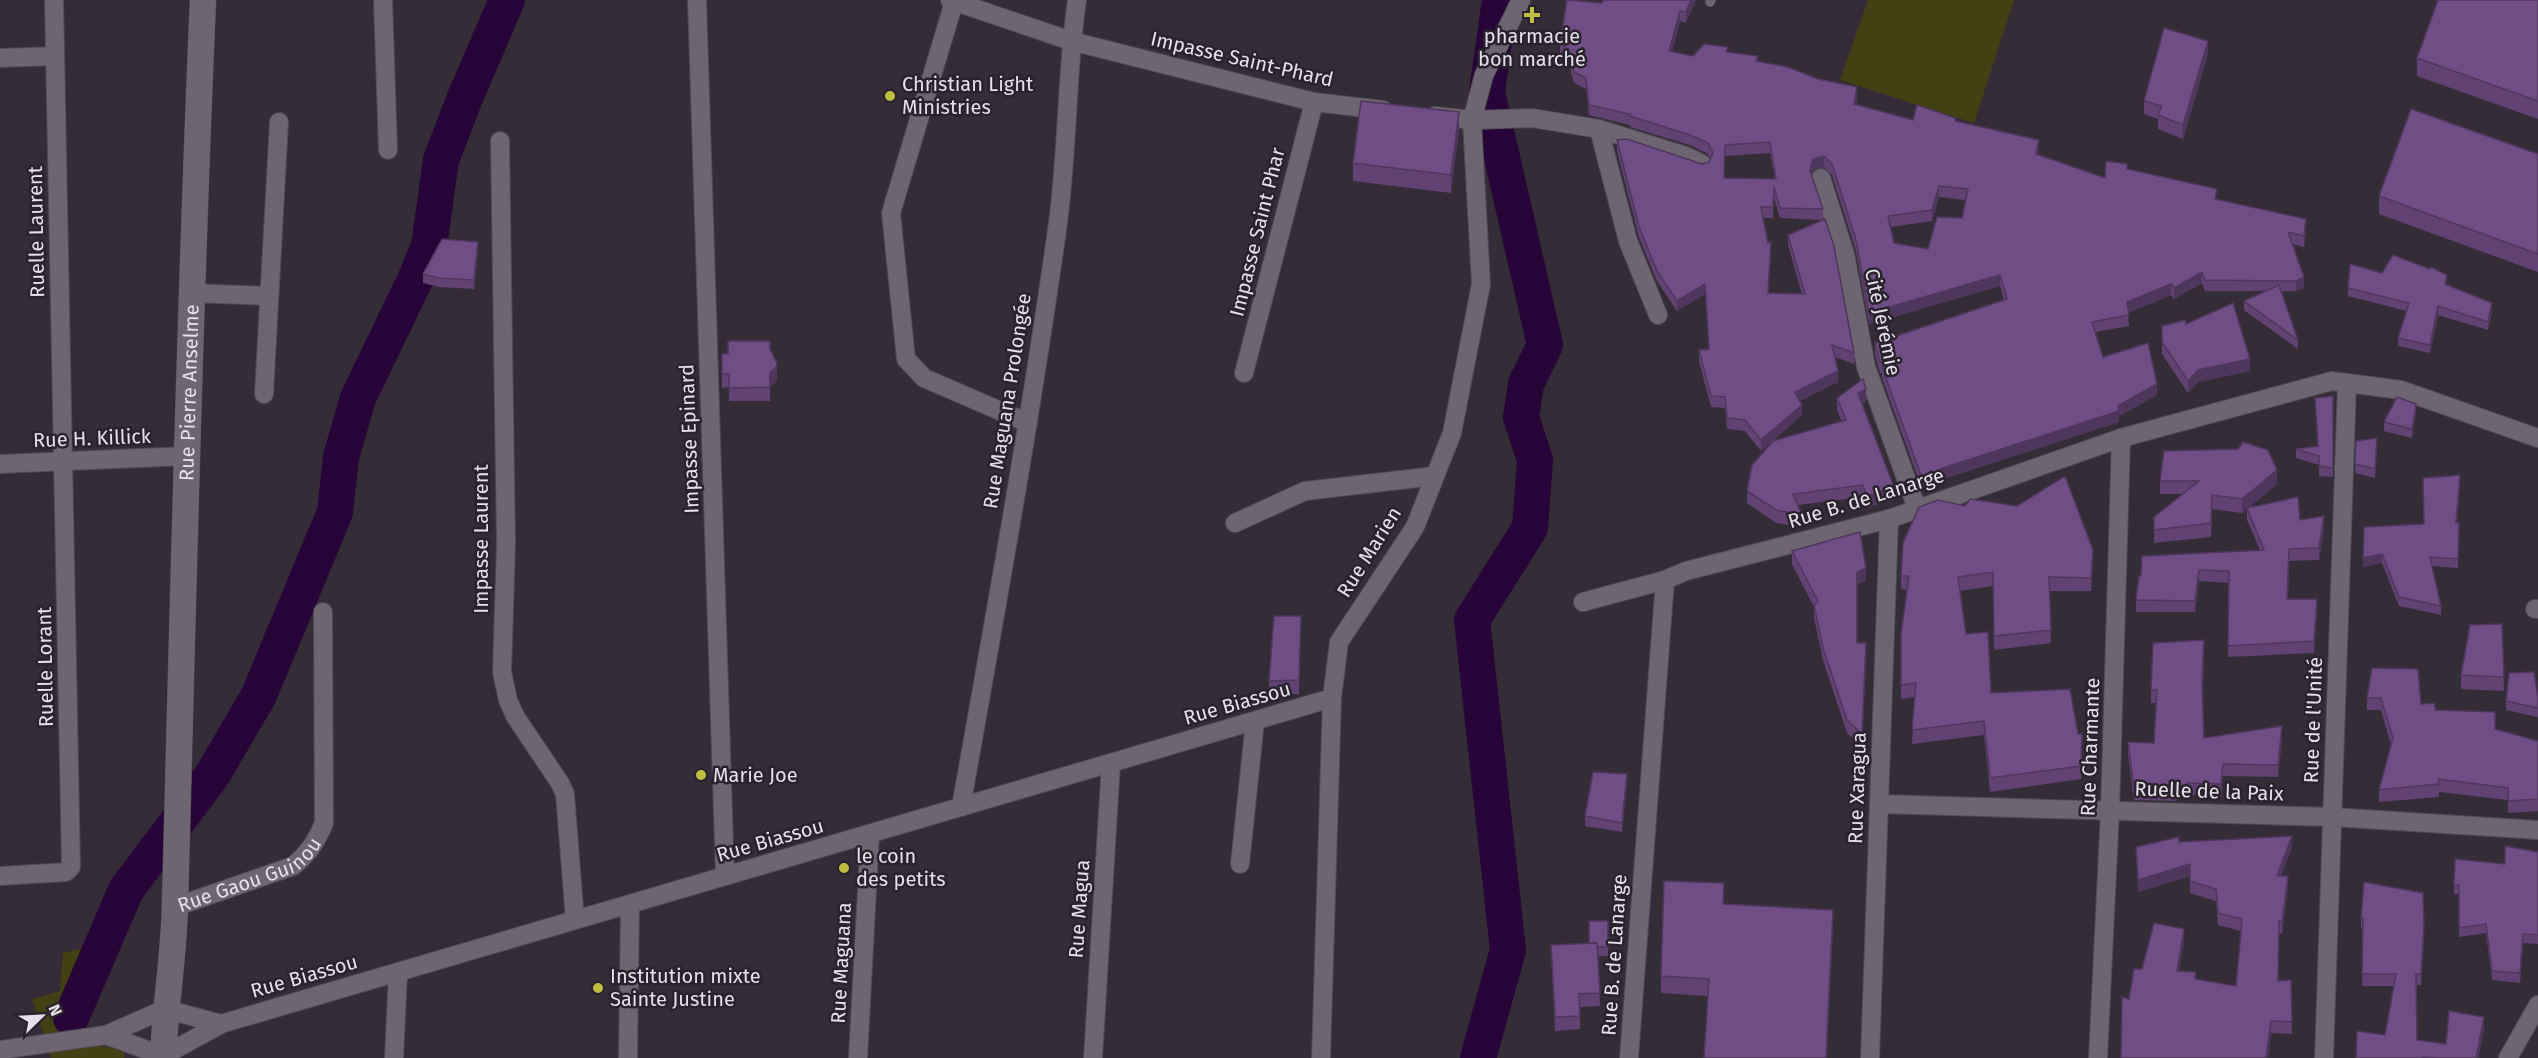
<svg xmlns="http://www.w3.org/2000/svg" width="2538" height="1058" viewBox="0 0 2538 1058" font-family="'Fira Sans',sans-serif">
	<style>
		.green { fill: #424113 }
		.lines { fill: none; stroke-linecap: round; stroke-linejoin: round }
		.river { stroke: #280438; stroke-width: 36 }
		.lane-casing { stroke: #504a53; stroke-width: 10 }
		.street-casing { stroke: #504a53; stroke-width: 20 }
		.secondary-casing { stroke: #504a53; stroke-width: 27 }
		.lane { stroke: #6d6672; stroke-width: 9 }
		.street { stroke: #6d6672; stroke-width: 18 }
		.secondary { stroke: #6d6672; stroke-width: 26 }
		.wall { fill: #614272; fill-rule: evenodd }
		.shaded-wall { fill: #4f365d }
		.building { fill: #714d85; stroke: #4f365d; stroke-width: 1.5; fill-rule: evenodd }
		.poi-dot { fill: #c0be41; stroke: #2a232d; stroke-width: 2 }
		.labels { text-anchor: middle; stroke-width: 5; stroke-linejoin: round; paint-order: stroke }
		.poi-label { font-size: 20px; fill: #e6e1e8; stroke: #2a232d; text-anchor: start }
		.street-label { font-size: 20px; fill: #e6e1e8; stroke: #2a232d }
	</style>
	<rect width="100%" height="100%" fill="#342d38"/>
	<!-- green -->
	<g class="green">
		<path d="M1868,0H2014L1974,123L1840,80Z"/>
		<path d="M87,947L79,1044L124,1049V1058H51L32,999L60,991L63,953Z"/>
	</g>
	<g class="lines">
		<!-- river -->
		<g class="river">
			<path d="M71,1018L126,890L213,774L259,695L335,512L341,457L358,398L415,280L429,246L441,160L464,100L507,0"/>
			<path d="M1478,1058L1508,950L1472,620L1530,528L1535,460L1521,417L1526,384L1545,345L1487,92L1499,7L1502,0"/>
		</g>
		<!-- lane casing -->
		<g class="lane-casing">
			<path id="lane" d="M1710,2L1711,0"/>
		</g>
		<!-- street casing -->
		<g class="street-casing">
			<g id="street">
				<path d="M383,0L388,150"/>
				<path d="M697,0L725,876"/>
				<path d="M950,0L1071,41L1314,102L1383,110"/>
				<path d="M954,2L891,213L906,359L924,378L1028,423"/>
				<path d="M0,58L55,56"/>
				<path d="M1435,116L1472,120L1532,118L1599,129L1686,156L1702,164"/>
				<path d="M1599,129L1628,241L1658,315"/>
				<path d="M500,141L506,544L502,672L508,700L515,716L560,783L565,794L575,920"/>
				<path d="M1821,178L1845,254L1866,367L1917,509"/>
				<path d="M191,293L269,296"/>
				<path d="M1244,373L1314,102"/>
				<path d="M264,394L279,122"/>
				<path d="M0,464L186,456"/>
				<path d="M1235,523L1305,491L1435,476"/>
				<path d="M1583,602L1665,580L1686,571L1889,519L2121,438L2332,381L2401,390L2538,438"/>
				<path d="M2535,609H2538"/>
				<path d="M1879,804L2332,817L2538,830"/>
				<path d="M961,807C995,615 1030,423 1057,230C1068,154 1066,76 1077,0"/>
				<path d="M1240,864L1255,721"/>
				<path d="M0,876L66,872L71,867L54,0"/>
				<path id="s1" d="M175,907L293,866C309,853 316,842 324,823L323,612"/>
				<path d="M106,1035L163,1056L221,1024L231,1021L1332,698"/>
				<path d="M0,1050L106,1035L165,1009L221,1024"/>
				<path d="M394,1058L398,972"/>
				<path d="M628,1058L630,904"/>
				<path d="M858,1058L870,834"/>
				<path d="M1093,1058L1111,763"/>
				<path d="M1321,1058L1332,698L1339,642L1415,527L1452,433L1481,284L1472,120L1484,75L1521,0"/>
				<path d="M1629,1058L1665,580"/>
				<path d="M1870,1058L1889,519"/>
				<path d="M2098,1058L2110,811L2121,438"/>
				<path d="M2324,1058L2347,383"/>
				<path d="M2508,1058L2538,1005"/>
			</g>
		</g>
		<!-- secondary casing -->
		<g class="secondary-casing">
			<g id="secondary">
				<path id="s2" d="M163,1058C165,1007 174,956 175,904C183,603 190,301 203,0"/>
			</g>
		</g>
		<!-- lane -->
		<use href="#lane" class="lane"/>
		<!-- street -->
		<use href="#street" class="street"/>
		<!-- secondary -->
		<use href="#secondary" class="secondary"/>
	</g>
	<!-- wall -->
	<g class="wall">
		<path d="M1696,0L1686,23L1680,21L1672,52L1693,56L1728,52L1758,61L1857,97L1856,104L1913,120L1955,121L2039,151L2038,155L2105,178L2127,169L2306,230L2304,247L2292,244L2304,288L2296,291H2281L2298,340V349L2244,310V301L2266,291H2205L2202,283L2174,299L2171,295L2128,313L2129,326L2095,332L2103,357L2157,395L2119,416V422L1943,479L1922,489L1882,378V373H1880L1875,354V343L2004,300L2000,286L1869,324L1856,251L1832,175L1824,167L1813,170L1812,175L1823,209V220L1854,353V364L1835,357L1838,382L1800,401L1802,415L1761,451L1745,431L1727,429L1725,408L1711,407L1699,361V350L1709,349L1705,294L1677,311L1657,281L1639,237L1617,151V140L1702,164L1709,162L1710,159L1708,154L1690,145L1630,127V125L1589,115L1586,89L1574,83L1568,60L1560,53V43L1602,3ZM1770,153L1775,179L1724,178L1725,156ZM1939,197L1966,200L1962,218L1928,249L1894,243L1891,227L1932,221ZM1774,198L1780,218L1822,220L1788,235V245L1802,294L1768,293L1771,253L1768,243L1763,218H1773Z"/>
		<path d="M2538,0V119L2417,76V58Z"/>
		<path d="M2208,54L2183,139L2158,129V119L2144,114V101Z"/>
		<path d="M1459,130L1451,193L1353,181V163Z"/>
		<path d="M2538,154V272L2379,214V196Z"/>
		<path d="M478,251L474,289L439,287L423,283V274Z"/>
		<path d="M2382,273L2446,285L2492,312L2488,330L2438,315L2430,353L2398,346V338L2406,311L2348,296V288Z"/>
		<path d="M2186,324L2250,371L2198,382L2188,393L2162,354V326Z"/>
		<path d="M770,349L777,376L776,382L770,386V401H729V387L722,388V354Z"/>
		<path d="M2333,396V477L2319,476V465L2296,458V449L2318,446L2315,398Z"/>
		<path d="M1837,398L1866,402L1862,403L1894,499L1867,508L1863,497L1798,505L1802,515V527L1776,523L1747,503V491L1842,422L1837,410Z"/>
		<path d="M2416,413L2412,438L2384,431V422Z"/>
		<path d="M2356,441L2377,447L2375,478L2355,473Z"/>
		<path d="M2164,451L2277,484L2248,508L2300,520L2324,528L2319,560L2289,561L2288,599L2317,610L2314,653L2228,657L2229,583L2199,581L2195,612H2136V600L2139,576L2260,550L2247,520V509L2242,513L2212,509L2211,537L2154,543V517L2182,494H2160V481Z"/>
		<path d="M2460,484L2457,523H2459L2458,568L2432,566L2441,606V615L2399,606L2382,563L2363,567L2424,524Z"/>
		<path d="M1792,551L1866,581L1857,584V643L1866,655L1862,747L1847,733L1823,660L1814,618V607L1792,564Z"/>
		<path d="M2093,564L2091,591H2049L2051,643L1994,650L1993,586L1960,591L1966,634L1991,693L2078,734H2082L2081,779L1990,792L1984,735L1912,744L1915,697L1901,699V634L1907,590L1901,589V576Z"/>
		<path d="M1301,616L1299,694H1269V681Z"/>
		<path d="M2502,624L2504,691L2461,689V675Z"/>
		<path d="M2204,653L2203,691L2204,738L2282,739L2278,777L2223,776L2221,796L2188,795L2175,801L2134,800L2128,755V742L2154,743L2156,703H2151V690Z"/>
		<path d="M2372,668L2421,704L2435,710L2495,729L2538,741V811L2508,813V800L2439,792V797L2379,802V790L2391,745L2381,710H2367V698Z"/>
		<path d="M2538,697V717L2506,710V701Z"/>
		<path d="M1627,783L1622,832L1585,826V816Z"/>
		<path d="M2179,842L2292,847L2281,876L2288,888L2282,933H2279L2278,981L2291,980L2292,1034L2271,1033L2268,1058H2121L2129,999L2142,969L2184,941L2179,971L2196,979L2236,986L2241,931L2218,925L2216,901L2190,893V876L2138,892L2136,847Z"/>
		<path d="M2538,852V944L2523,943L2520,983L2492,980L2486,933L2459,937V894H2454L2455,859L2505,864Z"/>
		<path d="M1724,904L1833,927L1708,996L1661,993V976Z"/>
		<path d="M2361,918L2424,938L2421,985H2417V1040L2446,1044L2484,1029L2478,1058H2356L2385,1035L2394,986H2362L2363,930L2361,929Z"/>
		<path d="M1608,921V956H1598L1600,1006L1580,1007V1029L1555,1031L1551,945L1589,943Z"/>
	</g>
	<!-- shaded-wall -->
	<g class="shaded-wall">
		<path d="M1691,0H1696L1686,23V12Z"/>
		<path d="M1680,11V21L1669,62V51Z"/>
		<path d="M2208,41V54L2183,139V125Z"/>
		<path d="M1857,87V97L1854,114V104Z"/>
		<path d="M1459,112V130L1451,193V175Z"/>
		<path d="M2039,140V151L2036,165V154Z"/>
		<path d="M1824,156V167L1813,170L1810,181V171L1813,159Z"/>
		<path d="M1939,186V197L1932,221V210Z"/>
		<path d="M2306,219V230L2304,247V236Z"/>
		<path d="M478,242V251L474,289V280Z"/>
		<path d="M2202,272V283L2174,299V288Z"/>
		<path d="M2000,275V286L1869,324V313Z"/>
		<path d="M2304,277V288L2296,291V281Z"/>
		<path d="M1705,284V294L1677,311V301Z"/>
		<path d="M2171,284V295L2127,313V302Z"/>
		<path d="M2492,303V312L2488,330V322Z"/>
		<path d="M2438,306V315L2430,353V345Z"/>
		<path d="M2250,359V371L2198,382L2188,393V381L2198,370Z"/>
		<path d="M777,363V376L776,382L770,386V401V372Z"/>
		<path d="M1838,371V382L1795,403V392Z"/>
		<path d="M2157,384V395L2119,416V422L1943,479L1922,489V478L1943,468L2118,406Z"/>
		<path d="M1866,389V402L1858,405V393Z"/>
		<path d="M2416,404V413L2412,438V429Z"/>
		<path d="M1802,405V415L1761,451V440Z"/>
		<path d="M2277,470V484L2242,513V499Z"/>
		<path d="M1894,487V499L1867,508V496Z"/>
		<path d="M2324,516V528L2319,560V548Z"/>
		<path d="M2093,550V564L2091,591V578Z"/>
		<path d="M2382,554V563L2363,567V558Z"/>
		<path d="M1866,568V581L1857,584V572Z"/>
		<path d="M2199,570V581L2195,612V601Z"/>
		<path d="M2317,599V610L2314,653V641Z"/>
		<path d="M2282,726V739L2278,777V765Z"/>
		<path d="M2223,764V776L2221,796V784Z"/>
		<path d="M1627,774V783L1622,832V823Z"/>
		<path d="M2188,783V795L2175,801V789Z"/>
		<path d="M2292,836V847L2277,888V876Z"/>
		<path d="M2190,864V876L2138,892V880Z"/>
		<path d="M2288,876V888L2282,933V922Z"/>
		<path d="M1833,910V927L1827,1058H1826Z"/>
		<path d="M2424,926V938L2421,985V974Z"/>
		<path d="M2184,929V941L2177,983V971Z"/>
		<path d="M2523,934V943L2520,983V973Z"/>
		<path d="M2484,1017V1029L2478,1058H2476Z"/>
		<path d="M2271,1021V1033L2268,1058H2266Z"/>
	</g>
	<!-- building -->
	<g class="building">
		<path d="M1567,0L1602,3L1603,0H1691L1686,12L1680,11L1669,51L1693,56L1704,44L1728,47L1726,52L1758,56L1756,61L1788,67L1818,79L1857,87L1854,104L1913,120L1917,105L1955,118V121L2039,140L2036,154L2105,178L2106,161L2127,164V169L2217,189L2215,199L2306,219L2304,236L2288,232L2304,277L2296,281L2205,280L2202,272L2174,288L2171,284L2127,302L2129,315L2092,322L2103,357L2148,343L2157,384L2118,406L2119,411L1943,468L1922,478L1882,367L1886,364L1880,362L1875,343L2007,299L2000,275L1869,313L1856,240L1832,164L1824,156L1813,159L1810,171L1823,209L1780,208L1774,187L1773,207H1761L1768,243L1771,242L1768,293L1805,294L1788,235L1825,219L1834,246L1854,353L1832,345L1838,371L1795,392L1802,405L1761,440L1745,420L1727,418L1725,397L1711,396L1699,350L1709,349L1705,284L1677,301L1657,271L1639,227L1617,140L1627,139L1702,164L1709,162L1713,153L1708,143L1690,135L1630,116V114L1589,105L1586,78L1574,72L1568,49L1560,43ZM1770,142L1776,179L1724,178L1725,145ZM1939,186L1968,189L1962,218L1937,217L1928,249L1894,243L1888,216L1932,210Z"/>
		<path d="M2438,0H2538V101L2417,58Z"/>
		<path d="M2164,28L2208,41L2183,125L2158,115L2162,106L2144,101Z"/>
		<path d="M1361,101L1459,112L1451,175L1353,163Z"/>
		<path d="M2411,109L2538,154V254L2379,196Z"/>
		<path d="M442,239L478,242L474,280L439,278L423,274Z"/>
		<path d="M2393,255L2430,269L2431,267L2447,275L2445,284L2492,303L2488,322L2438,306L2430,345L2398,338L2409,303L2348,288L2350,264L2382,273Z"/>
		<path d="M2279,285L2298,340L2244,301Z"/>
		<path d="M2233,303L2250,359L2198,370L2188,381L2162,342V326L2185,320L2186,324Z"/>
		<path d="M728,341H770V349L777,363L776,368L770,372V387L729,388V374H722V354H728Z"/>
		<path d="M1863,379L1866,389L1858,393L1894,487L1867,496L1863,485L1793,494L1802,515L1776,510L1747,491L1752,465L1773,441L1846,420L1837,398Z"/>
		<path d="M2333,396V468L2319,466V456L2296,449L2318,446L2315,398Z"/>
		<path d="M2397,397L2416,404L2412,429L2384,422Z"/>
		<path d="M2377,438L2375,469L2355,464L2356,441Z"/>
		<path d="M2243,442L2268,450L2277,470L2242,499L2212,495L2211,523L2154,530V517L2199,481H2160L2164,451L2238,449Z"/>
		<path d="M2460,475L2456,523H2459L2458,559L2430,557L2441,606L2399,597L2382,554L2363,558L2364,527L2424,524L2423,478Z"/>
		<path d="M2065,476L2093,550L2091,578L2049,577L2051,630L1994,636L1993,572L1958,577L1966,634L1988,632L1991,693L2070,689L2078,734H2082L2081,766L1990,778L1984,721L1912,730L1916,683L1901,685V634L1909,576H1901L1903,543L1919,507L1938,500L1965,506L1970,499L2017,506Z"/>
		<path d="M2298,497L2300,520L2324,516L2319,548L2289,549L2287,599H2317L2314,641L2228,646L2229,571L2199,570L2195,601L2136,600L2139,576H2141L2142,556L2264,550L2247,508Z"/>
		<path d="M1860,532L1866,568L1857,572V643H1866L1862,734L1847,720L1823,648L1814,605L1818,601L1792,551Z"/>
		<path d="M1274,616H1301L1299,680L1269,681Z"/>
		<path d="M2502,624L2504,677L2461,675L2470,625Z"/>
		<path d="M2204,640L2202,684L2204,738L2282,726L2278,765L2223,764L2221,784L2188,783L2175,789L2134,788L2128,742L2154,743L2157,690H2151L2153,643Z"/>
		<path d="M2372,668L2418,669L2421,704L2435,703V710L2495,712V729L2538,741V799L2508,801V788L2438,779L2439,784L2379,790L2393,738L2381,698H2367Z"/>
		<path d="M2534,672L2538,697V708L2506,701L2509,673Z"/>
		<path d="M1593,772L1627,774L1622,823L1585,816Z"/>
		<path d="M2292,836L2277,876H2288L2282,922L2279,921L2278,981L2291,980L2292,1022L2271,1021L2266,1058H2121L2122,997L2129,999L2134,969H2142L2154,923L2184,929L2177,971L2196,972L2195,979L2236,986L2242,919L2218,913L2216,889L2190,881V864L2138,880L2136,847L2179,837V842Z"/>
		<path d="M2505,846L2538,852V935L2523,934L2520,973L2492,971L2486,924L2459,928V885H2454L2455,859L2505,864Z"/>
		<path d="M1664,881L1724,883L1723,904L1833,910L1826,1058H1704L1709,979L1661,976Z"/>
		<path d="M2364,882L2423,893L2424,926L2421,974H2416L2417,1040L2446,1044L2449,1011L2484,1017L2476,1058H2437L2423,1057V1058H2356L2357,1031L2385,1035L2396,974H2362L2363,918H2361Z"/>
		<path d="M1589,921H1608V947H1597V943H1589Z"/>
		<path d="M1597,943L1600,993L1579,994L1580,1016L1555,1017L1551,945Z"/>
	</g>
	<!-- markers -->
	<g class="poi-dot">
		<path d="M1529 6h6v6h6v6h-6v6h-6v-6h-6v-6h6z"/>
		<circle cx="890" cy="96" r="6"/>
		<circle cx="701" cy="775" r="6"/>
		<circle cx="844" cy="868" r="6"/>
		<circle cx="598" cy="988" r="6"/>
	</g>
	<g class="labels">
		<!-- poi labels -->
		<g class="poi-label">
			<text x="1532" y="43" text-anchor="middle">pharmacie<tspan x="1532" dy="23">bon marché</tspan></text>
			<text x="902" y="91">Christian Light<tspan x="902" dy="23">Ministries</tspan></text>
			<text x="713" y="782">Marie Joe</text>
			<text x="856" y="863">le coin<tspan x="856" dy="23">des petits</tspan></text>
			<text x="610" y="983">Institution mixte<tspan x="610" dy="23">Sainte Justine</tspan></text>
		</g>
		<!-- street labels -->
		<g class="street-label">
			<text transform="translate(1242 59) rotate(13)" y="7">Impasse Saint-Phard</text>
			<text transform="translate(36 232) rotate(-91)" y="7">Ruelle Laurent</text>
			<text transform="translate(1257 232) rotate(-76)" y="7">Impasse Saint Phar</text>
			<text transform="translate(1883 322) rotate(78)" y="7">Cité Jérémie</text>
			<text dy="7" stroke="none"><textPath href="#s2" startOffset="666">Rue Pierre Anselme</textPath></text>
			<text transform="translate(1007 401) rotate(-81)" y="7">Rue Maguana Prolongée</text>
			<text transform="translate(92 438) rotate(-2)" y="7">Rue H. Killick</text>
			<text transform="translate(689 439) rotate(-92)" y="7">Impasse Epinard</text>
			<text transform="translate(1866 498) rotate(-17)" y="7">Rue B. de Lanarge</text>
			<text transform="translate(481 539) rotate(-90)" y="7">Impasse Laurent</text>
			<text transform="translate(1369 552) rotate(-58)" y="7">Rue Marien</text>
			<text transform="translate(45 667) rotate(-91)" y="7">Ruelle Lorant</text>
			<text transform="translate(1237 703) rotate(-16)" y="7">Rue Biassou</text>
			<text transform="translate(2313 720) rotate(-88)" y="7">Rue de l'Unité</text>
			<text transform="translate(2090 747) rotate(-88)" y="7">Rue Charmante</text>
			<text transform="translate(1857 788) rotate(-88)" y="7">Rue Xaragua</text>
			<text transform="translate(2209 791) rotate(2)" y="7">Ruelle de la Paix</text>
			<text transform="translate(770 840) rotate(-16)" y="7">Rue Biassou</text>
			<text dy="7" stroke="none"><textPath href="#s1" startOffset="82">Rue Gaou Guinou</textPath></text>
			<text transform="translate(1079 909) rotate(-86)" y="7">Rue Magua</text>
			<text transform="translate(1614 955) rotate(-86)" y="7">Rue B. de Lanarge</text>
			<text transform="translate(841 963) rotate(-87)" y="7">Rue Maguana</text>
			<text transform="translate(304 976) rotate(-16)" y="7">Rue Biassou</text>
		</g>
	</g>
	<!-- north arrow -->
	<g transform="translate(42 1016) rotate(66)" stroke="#2a232d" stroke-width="4.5" paint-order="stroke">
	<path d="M0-4.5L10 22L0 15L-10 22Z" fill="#e6e1e8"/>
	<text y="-9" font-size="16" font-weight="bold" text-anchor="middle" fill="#e6e1e8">N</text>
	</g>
</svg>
